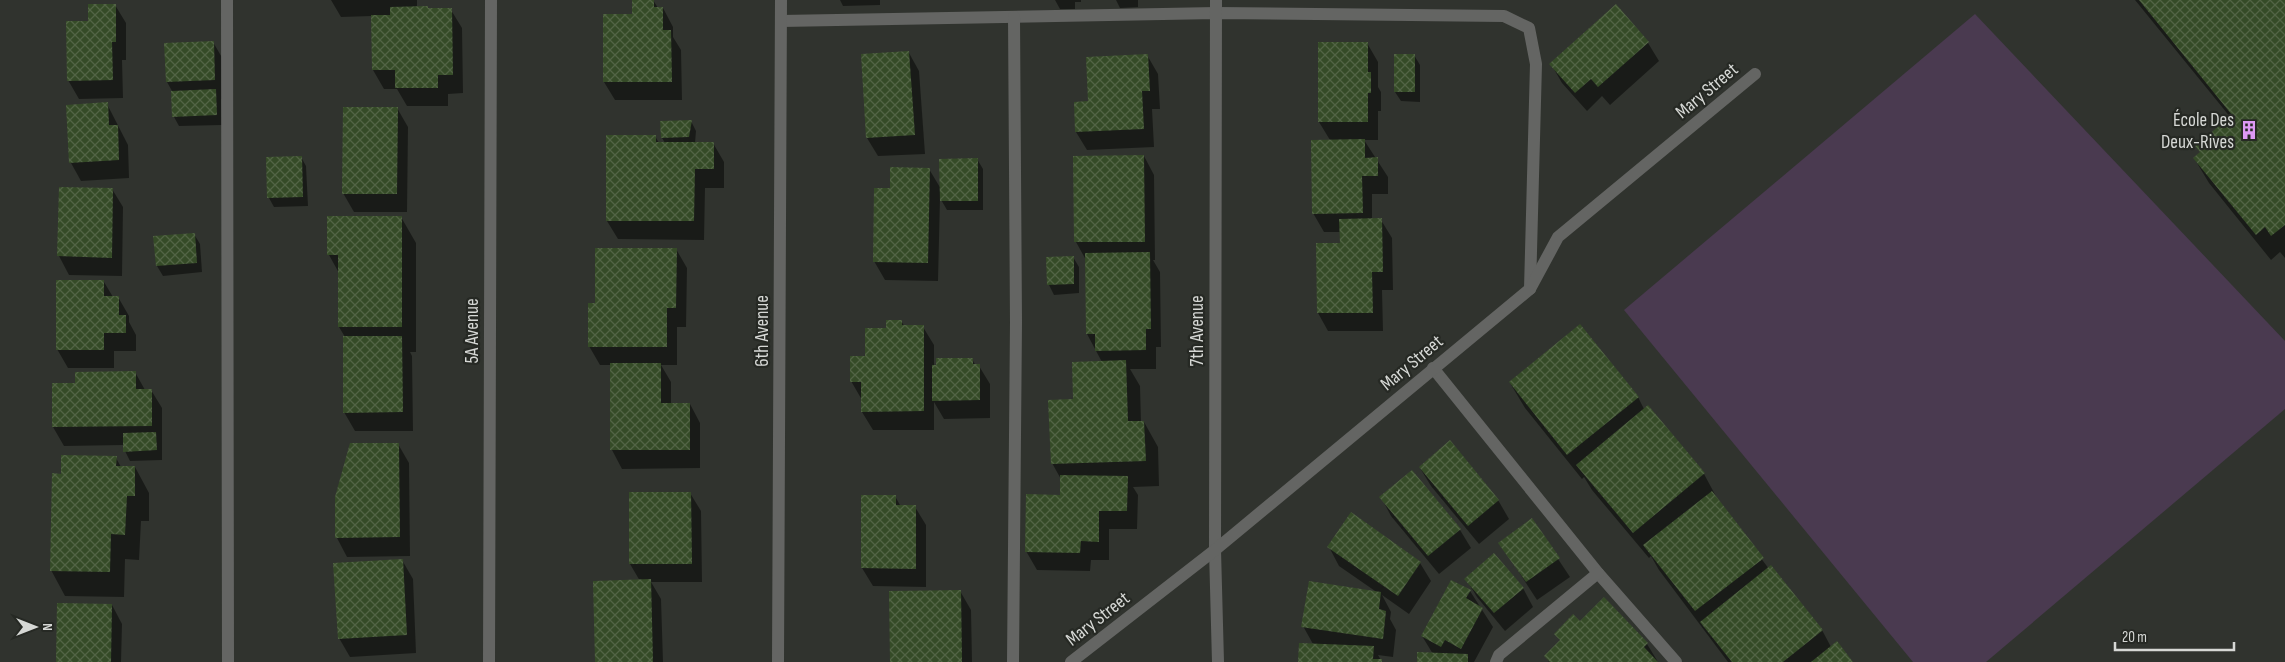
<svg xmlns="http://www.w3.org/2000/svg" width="2285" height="662" viewBox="0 0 2285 662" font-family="'Sofia Sans Condensed',sans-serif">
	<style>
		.pitch { fill: #4a3a50 }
		.shadow { fill: #0007 }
		.building { fill: url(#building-cross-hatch) }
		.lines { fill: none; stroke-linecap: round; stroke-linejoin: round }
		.lane { stroke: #646563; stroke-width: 12 }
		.street { stroke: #646563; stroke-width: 12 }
		.labels { text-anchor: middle; stroke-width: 4.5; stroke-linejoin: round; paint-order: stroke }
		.street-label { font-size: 19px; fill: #d6d8d5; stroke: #262924 }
		.poi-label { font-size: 19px; fill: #d6d8d5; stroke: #262924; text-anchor: end }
	</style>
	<defs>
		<pattern id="building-cross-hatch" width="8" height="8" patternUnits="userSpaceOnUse" patternTransform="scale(1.25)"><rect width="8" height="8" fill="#354b27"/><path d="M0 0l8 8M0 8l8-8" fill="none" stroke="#526445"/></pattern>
	</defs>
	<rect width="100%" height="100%" fill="#30332e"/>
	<!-- pitch -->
	<path class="pitch" d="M1975,14L2285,341V409L1986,662H1913L1624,310Z"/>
	<!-- shadow -->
	<g class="shadow">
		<path d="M331,0H417V9L451,10L462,28L463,93L448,94V106H407L397,89H384L373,70L372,16L341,17Z"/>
		<path d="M653,0L658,8H663L673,27V37L681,50L682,100H615L604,82L633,15Z"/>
		<path d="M840,0H880V5L843,6Z"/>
		<path d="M1055,0H1081V2H1075V9H1060Z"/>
		<path d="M1116,0H1138V7L1120,8Z"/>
		<path d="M2135,0H2285V258L2280,252L2271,260L2209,183L2194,158L2201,153L2196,146L2231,118Z"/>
		<path d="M115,5L126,23V60H122L123,98L79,99L68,80L90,23Z"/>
		<path d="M1616,6L1648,43L1659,61L1610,105L1602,96L1587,111L1562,83L1551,64Z"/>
		<path d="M213,42L224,61L225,99H221L222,125L179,126L174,117L172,91L167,82L166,44Z"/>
		<path d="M1367,43L1378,62V87L1381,92V111H1378V140H1364L1388,177V194H1372V220H1381L1392,238L1393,290H1382L1383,331H1328L1318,313L1341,244V232H1324L1313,213L1330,140L1319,122Z"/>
		<path d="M909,53L919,71L925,154L878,156L867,138Z"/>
		<path d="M1147,55L1158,74L1160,109H1152L1154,147L1087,150L1076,132L1089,103Z"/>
		<path d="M1414,55L1420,65V102L1401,101L1395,92Z"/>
		<path d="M107,104L128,145L129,178L81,181L71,163Z"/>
		<path d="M397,108L408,127L407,212H354L343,193Z"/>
		<path d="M691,121L696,131L695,143H713L724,162V188H705L704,240L618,239L607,221L655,136L659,143H665L662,138Z"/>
		<path d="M1144,156L1154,175L1155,260H1153L1160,272L1161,347H1156V369H1130L1140,386L1141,422H1144L1158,447L1159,486L1133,487L1138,495L1137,529H1109V560H1091L1090,571L1037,570L1026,551L1062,496V481L1052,463L1074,401L1102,362L1087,334L1086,260L1076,242Z"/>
		<path d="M301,157L306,166L308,206L274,207L269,198Z"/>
		<path d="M977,159L983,169V210H947L940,198L938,281L885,280L874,261L891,189L929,169L941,189Z"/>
		<path d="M60,188L112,189L123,207L122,276L69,275L59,256Z"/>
		<path d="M401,217L416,243V352H410L412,356L413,431H355L344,412L345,337L339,327V273L329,255Z"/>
		<path d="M194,234L200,244L202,272L163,276L157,266L154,237Z"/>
		<path d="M676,249L687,268L686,327H677V365H661L671,382V404H690L700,423V468L622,469L612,450L611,365H600L589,346L596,304Z"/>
		<path d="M1073,257L1079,267V293L1054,295L1049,285L1047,258Z"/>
		<path d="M104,282L113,297H118L129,316V322L136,335V351H114V368H68L57,349Z"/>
		<path d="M901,321L905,327H923L934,345V366L972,359L976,366H979L990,384V418L944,419L934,402V430H873L862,412V400L851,381L887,329Z"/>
		<path d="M135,372L145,390H151L162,408V460L130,461L125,451L124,445L64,446L53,427V385L76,384Z"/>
		<path d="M1510,383L1638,397L1644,409L1704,474L1718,500L1769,569L1822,630L1831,647L1852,662H1728L1659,570L1651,556L1649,558L1592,490L1584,477L1582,479L1525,408Z"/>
		<path d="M398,444L409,463L410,556L347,557L337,538Z"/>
		<path d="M116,458L121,467H135L149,493V521H141L139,560L125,559L124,597L65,596L51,570Z"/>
		<path d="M1420,468L1498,500L1509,519L1479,544L1431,486Z"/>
		<path d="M690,493L701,511L702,582H651L661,599L663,662H596L640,581L630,564Z"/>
		<path d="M895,496L901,507H915L926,525V587L873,586L862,568Z"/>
		<path d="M1381,497L1460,530L1471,548L1439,574L1391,516Z"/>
		<path d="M1532,520L1570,577L1537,600L1500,543Z"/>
		<path d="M1329,547L1420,563L1431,581L1409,614L1382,595L1391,612L1390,619L1396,630L1393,657L1378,655L1382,662H1299L1313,644L1303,626L1378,593L1339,566Z"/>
		<path d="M402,560L413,579L416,653L350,657L339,638Z"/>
		<path d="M1466,579L1523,588L1533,607L1505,631L1477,597Z"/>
		<path d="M960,591L971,610L972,662H891Z"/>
		<path d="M1470,591L1493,627L1474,662H1418L1433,654L1422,636Z"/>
		<path d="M1604,599L1647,644L1658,662H1549L1546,656L1560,641L1556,634L1580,622Z"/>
		<path d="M112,605L122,624L121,662H57Z"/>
	</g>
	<!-- building -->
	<g class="building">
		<path d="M632,0H654V7H663V30H671L672,82H603V14H632Z"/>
		<path d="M2139,0H2285V225L2271,236L2265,227L2256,235L2193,158L2200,152L2195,146L2232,115Z"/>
		<path d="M88,4H116V42H112L113,80L67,81L66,21H88Z"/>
		<path d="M1616,4L1649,42L1598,87L1591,79L1575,93L1549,64Z"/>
		<path d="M428,6V8H452L453,75H438V88H395V70H372L371,15H390V7Z"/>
		<path d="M214,41L215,80L166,82L164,43Z"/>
		<path d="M1318,42H1368V72H1371V93H1368V122H1318Z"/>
		<path d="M909,51L915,135L866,138L861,54Z"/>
		<path d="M1148,54L1150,91H1142L1144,129L1075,132L1074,102L1088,101L1086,57Z"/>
		<rect x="1394" y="54" width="21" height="38"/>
		<path d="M216,89L217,115L172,117L171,91Z"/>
		<path d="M108,102L109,125H118L119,160L69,163L66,105Z"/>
		<path d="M343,107H398L397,194H342Z"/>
		<path d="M692,120L689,137L661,138L660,121Z"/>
		<path d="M606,135H656V142H714V169H695L694,221H606Z"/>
		<path d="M1365,139V158L1378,157V176H1362L1363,213L1312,214L1311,140Z"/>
		<path d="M1144,155L1145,242H1074L1073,156Z"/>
		<path d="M302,156L303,197L267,198L266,157Z"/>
		<path d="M978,158V201H940L939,159Z"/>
		<path d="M890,167L930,168L928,263L873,262L874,188H890Z"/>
		<path d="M59,187L113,188L112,258L57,256Z"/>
		<path d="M327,216H402V327H338V255H327Z"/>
		<path d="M1382,218L1383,272H1372L1373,313H1317L1316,243H1340L1339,219Z"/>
		<path d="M195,233L197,263L156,266L153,236Z"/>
		<path d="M595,248H677L676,308H667V347H588V303H595Z"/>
		<path d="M1150,252L1151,329H1146V350L1095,351V334H1086L1085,253Z"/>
		<path d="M1074,256V284L1047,285L1046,257Z"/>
		<path d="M56,280H104V296H119V315H126V333H104V350H56Z"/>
		<path d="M886,320H902V325H924V411L861,412V382H850V356H865V328H886Z"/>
		<path d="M1580,324L1639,397L1567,455L1509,382Z"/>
		<path d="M343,336H402L403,412L343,413Z"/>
		<path d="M936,358H973V364H980V400L932,401V365H936Z"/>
		<path d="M1126,360L1128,421H1144L1146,461L1051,464L1048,400L1073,399L1072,362Z"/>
		<path d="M610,363H661V403H690V450H610Z"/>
		<path d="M136,371V389H152V426L52,427V383H75V372Z"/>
		<path d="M1648,405L1705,473L1633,533L1576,465Z"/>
		<path d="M156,432L157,450L123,452V433Z"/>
		<path d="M1450,440L1499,500L1468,526L1419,467Z"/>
		<path d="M350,443H399L400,537L335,538V497Z"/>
		<path d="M61,455L117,456L116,466H135V496H127L125,535L111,534L110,572L50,571L52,473L61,474Z"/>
		<path d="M1412,470L1461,529L1428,556L1379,497Z"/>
		<path d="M1060,475L1128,476L1127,511H1099V542L1081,541L1080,553L1025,552L1026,494L1060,495Z"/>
		<path d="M1712,491L1764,558L1695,611L1643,545Z"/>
		<path d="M629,492H691L692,564H629Z"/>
		<path d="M861,495H896V505H916V569L861,568Z"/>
		<path d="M1351,512L1421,562L1398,596L1327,547Z"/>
		<path d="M1532,518L1560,558L1526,582L1498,543Z"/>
		<path d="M1494,553L1524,588L1494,613L1464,579Z"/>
		<path d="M403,559L407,635L338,639L333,563Z"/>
		<path d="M1771,565L1823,630L1783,662H1732L1700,622Z"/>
		<path d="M651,579L653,662H595L593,581Z"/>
		<path d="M1451,580L1471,590L1466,598L1483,608L1461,649L1445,640L1441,647L1421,636Z"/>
		<path d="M1309,581L1381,592L1379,609L1386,611L1383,639L1301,627Z"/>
		<path d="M961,590L962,662H890L889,591Z"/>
		<path d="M1604,597L1648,643L1644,647L1658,662H1550L1544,656L1560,640L1554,634L1573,614L1580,621Z"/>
		<path d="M57,603L112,604L111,662H56Z"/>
		<path d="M1837,641L1853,662H1811Z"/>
		<path d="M1299,643L1374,646L1373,659H1382V662H1298Z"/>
		<path d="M1417,652L1468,654V662H1417Z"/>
	</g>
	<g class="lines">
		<!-- lane -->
		<g class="lane">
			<path d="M227,0L228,662"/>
			<path d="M781,21L1216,13L1504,16L1529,28L1536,64L1530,289"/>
			<path d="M1433,368L1598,573L1676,662"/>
			<path d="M1013,662L1016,322L1014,17"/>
			<path d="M1496,662L1499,655L1598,573"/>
		</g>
		<!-- street -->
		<g class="street">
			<path d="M1216,0L1215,550L1218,662"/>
			<path d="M489,662L491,0"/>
			<path d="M778,662L781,0"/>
			<path d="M1071,662L1215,550L1530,289L1558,237L1755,74"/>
		</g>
	</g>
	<!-- icons -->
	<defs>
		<g id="building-bare" transform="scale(1.5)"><path d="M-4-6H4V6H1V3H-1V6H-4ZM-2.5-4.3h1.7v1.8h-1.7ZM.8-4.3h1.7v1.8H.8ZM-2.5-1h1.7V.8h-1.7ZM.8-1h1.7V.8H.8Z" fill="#dd99f4" stroke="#262924" stroke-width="2.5" paint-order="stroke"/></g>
	</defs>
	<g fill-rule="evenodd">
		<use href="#building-bare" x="2249" y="130"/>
	</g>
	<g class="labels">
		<!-- street labels -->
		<g class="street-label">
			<text transform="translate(1706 90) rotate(-40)" y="7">Mary Street</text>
			<text transform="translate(471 331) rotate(-90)" y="7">5A Avenue</text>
			<text transform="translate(761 331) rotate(-90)" y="7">6th Avenue</text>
			<text transform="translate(1196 331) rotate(-90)" y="7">7th Avenue</text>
			<text transform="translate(1411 362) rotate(-40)" y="7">Mary Street</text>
			<text transform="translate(1097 618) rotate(-38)" y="7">Mary Street</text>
		</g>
		<!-- poi labels -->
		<g class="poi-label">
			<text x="2234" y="126">École Des<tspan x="2234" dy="22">Deux-Rives</tspan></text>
		</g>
	</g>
	<!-- north arrow -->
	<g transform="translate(35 627) rotate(90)" stroke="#262924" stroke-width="4" paint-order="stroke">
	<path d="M0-4L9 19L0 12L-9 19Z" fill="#d6d8d5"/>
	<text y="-8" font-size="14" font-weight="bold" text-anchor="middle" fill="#d6d8d5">N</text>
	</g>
	<!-- scale -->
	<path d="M2115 642v8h119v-8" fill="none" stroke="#d6d8d5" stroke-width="2.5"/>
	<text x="2122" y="642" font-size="15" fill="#d6d8d5" stroke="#262924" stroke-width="4" paint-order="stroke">20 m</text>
</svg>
